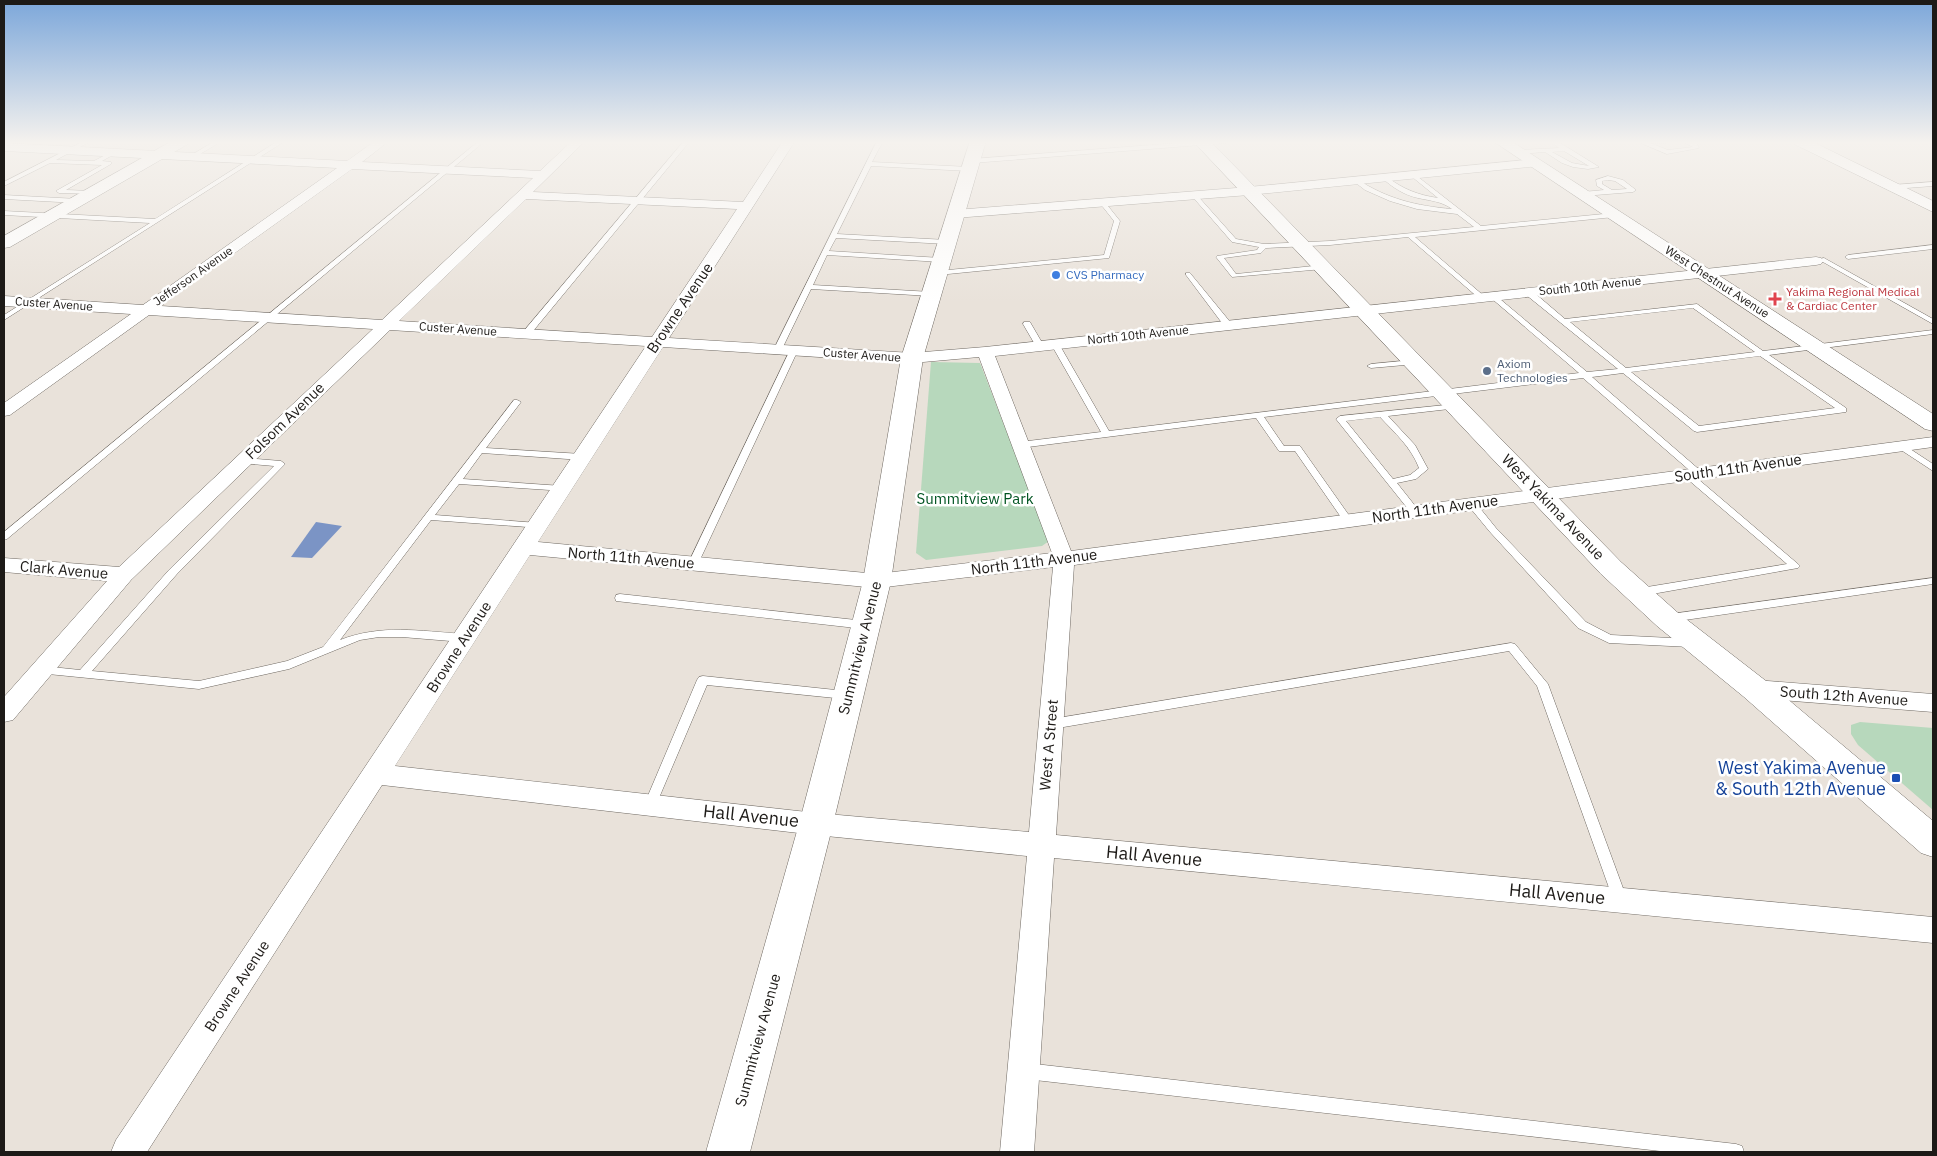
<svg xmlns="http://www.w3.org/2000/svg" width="1937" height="1156" viewBox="0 0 1937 1156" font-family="'IBM Plex Sans',sans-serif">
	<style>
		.green { fill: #b7d8bc }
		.water { fill: #7b94c5 }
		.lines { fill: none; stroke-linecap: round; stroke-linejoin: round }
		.lane-casing { stroke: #6f6962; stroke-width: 1 }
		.street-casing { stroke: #6f6962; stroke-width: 1 }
		.secondary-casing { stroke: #6f6962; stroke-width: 1 }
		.lane { fill: #fff; fill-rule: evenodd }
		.street { fill: #fff; fill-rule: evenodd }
		.secondary { fill: #fff; fill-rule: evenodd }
		.shop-dot { fill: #3f7fe0; stroke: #fff; stroke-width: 2 }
		.health-dot { fill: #e0444e; stroke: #fff; stroke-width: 2 }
		.service-dot { fill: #5c6f8a; stroke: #fff; stroke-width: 2 }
		.transit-dot { fill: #1a4fb4; stroke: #fff; stroke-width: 2 }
		.labels { text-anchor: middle; stroke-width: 5; stroke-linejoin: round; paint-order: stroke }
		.far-shop-label { font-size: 12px; fill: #366cbe; stroke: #fff; text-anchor: start }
		.far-street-label { font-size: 12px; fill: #1d1a17; stroke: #fff }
		.far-health-label { font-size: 12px; fill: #be3a42; stroke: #fff; text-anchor: start }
		.far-service-label { font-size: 12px; fill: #4e5e75; stroke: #fff; text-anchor: start }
		.street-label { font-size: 15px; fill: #1d1a17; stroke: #fff }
		.park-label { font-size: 15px; fill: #005422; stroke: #fff }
		.near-transit-label { font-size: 18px; fill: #164399; stroke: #fff; text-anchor: end }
		.near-street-label { font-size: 18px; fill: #1d1a17; stroke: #fff }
	</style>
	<rect width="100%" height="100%" fill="#e9e2da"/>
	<!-- green -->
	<g class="green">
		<path d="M931,362L980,363L1049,541L1042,546L926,560L916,553Z"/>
		<path d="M1860,722L1933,728V810L1858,745L1851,734V725Z"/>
	</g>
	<!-- water -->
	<path class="water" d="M316,522L342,526L312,558L291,557Z"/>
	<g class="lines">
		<!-- lane casing -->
		<g class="lane-casing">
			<g id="lane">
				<path d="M84,141H91L56,160L94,161L113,151L118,152L102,161L111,162V164L66,190L92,191L94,192V194L59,193L56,191L102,165L50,163L4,186V182Z"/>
				<path d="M215,141H222L195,157L190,156Z"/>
				<path d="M278,141H285L4,320V315L150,223L4,215V211L155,219Z"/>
				<path d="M479,141H485L7,539L4,540V532Z"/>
				<path d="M684,141H690L529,336H523V332Z"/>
				<path d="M877,141H883L872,162L969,167L972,169L969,171L871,166L837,234L947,240L950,242L947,244L836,238L829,251L941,258L944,260L941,262L827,255L813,285L931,292L935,294L931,296L811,289L782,349L781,351H775L774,349Z"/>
				<path d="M1204,141H1229L1226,143L972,163L969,161L972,159Z"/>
				<path d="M1550,141H1557L1599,167L1588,169L1573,167L1562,163L1545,152L1519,154L1516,152L1519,150L1559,148ZM1564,151L1589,166L1572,163L1552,152Z"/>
				<path d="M1636,141H1669L1666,143H1650L1668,150L1693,147L1681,141H1689L1697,144L1699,148L1667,154Z"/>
				<path d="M1413,173L1481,226L1614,213L1617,215L1614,217L1415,237L1484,296L1485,298L1481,300L1408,237L1330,245L1266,248L1261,253L1224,258L1236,274L1323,265L1326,267L1323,269L1232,277L1216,257L1217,256L1257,250L1259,247L1232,242L1191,195L1196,194L1236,239L1264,244L1330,241L1474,227L1457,214L1417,209L1390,201L1365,190L1352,180L1357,179C1387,199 1417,206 1452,209C1441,201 1431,201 1418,198C1404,195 1392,187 1382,178L1387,177C1403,189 1418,195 1438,198L1411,176V174Z"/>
				<path d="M1608,176L1623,180L1636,190L1633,192L1583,196L1580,194L1583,192L1604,190L1597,186L1596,180ZM1608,180L1615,181L1627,189L1612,190L1602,184V181Z"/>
				<path d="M1933,182V186L1893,189L1890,187L1893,185Z"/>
				<path d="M4,195L78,199L81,201L78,203L4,199Z"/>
				<path d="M1100,201H1104L1120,221L1109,258L938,275L935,273L938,271L1104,255L1114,221L1099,202Z"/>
				<path d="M1933,245V249L1848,259L1845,257L1848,255Z"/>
				<path d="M1824,258L1933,319V324L1823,262L1816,263L1813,261Z"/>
				<path d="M1186,273H1190L1231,323V327H1225L1186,275Z"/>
				<path d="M1525,290H1531L1565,319L1697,304L1763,351L1933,330V334L1769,355L1846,408V412L1697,432L1694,431L1623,373L1592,377L1702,472L1703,474L1699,477L1696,476L1583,378L1264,417L1284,446H1300L1353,521L1348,524L1345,523L1295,451H1279L1256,418L1020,448L1016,445L1020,442L1101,432L1051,344L1055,342L1059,344L1109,431L1579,373L1491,298V294H1494L1587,372L1618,369L1525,294ZM1693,308L1755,352L1626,368L1570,322ZM1760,356L1835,408L1699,426L1631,372Z"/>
				<path d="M1024,322H1030L1044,346L1043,348H1037L1023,324Z"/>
				<path d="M791,348H797L798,350L698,564L696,566H690L688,564Z"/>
				<path d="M1413,360L1417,362L1416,364L1371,368L1367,366L1371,364Z"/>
				<path d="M514,400H517L521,402L486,448L582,454L586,457L582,460L482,453L463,479L562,486L565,487L567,489L565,491L459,484L435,515L538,523L543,526L541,528L431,520L340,640C381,624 420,631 463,634L467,635L468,638L467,641L463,642L402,637H379L360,640L289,669L199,689L38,673L37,670L38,667L42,666L80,670L169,570L274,466L241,463L240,461L244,458L281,461L285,464L177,574L92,671L199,681L287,661L323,647Z"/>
				<path d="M1455,404H1458V408L1388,416L1415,445L1428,469L1416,479L1397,483L1420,512L1415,515L1412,514L1336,419L1340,416ZM1380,417C1395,433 1411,447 1419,468L1410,475L1393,479L1346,421Z"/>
				<path d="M1901,443L1933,464V471L1898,448L1897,446L1898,444Z"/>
				<path d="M1688,472L1691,473L1798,564L1800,566L1798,568L1641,596L1637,594L1636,592L1637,590L1641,588L1787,564L1685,477L1684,475L1685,473Z"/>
				<path d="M1472,501L1475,502L1496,528L1586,622L1611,635L1691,639L1695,640L1696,643L1695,646L1691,647L1609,643L1578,628L1490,532L1467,504Z"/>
				<path d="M1933,578V584L1671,622L1666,618L1671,614Z"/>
				<path d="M620,594L865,621L869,622L870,625L869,628L865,629L616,601L615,598L616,595Z"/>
				<path d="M1511,643L1515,644L1548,684L1627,899L1625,903L1620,905L1615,903L1613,899L1537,686L1509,651L1052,729L1048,727L1046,724L1048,721L1052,719Z"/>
				<path d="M703,676L845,691L849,692L851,695L849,698L845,699L707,685L656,805L654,809L650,810L646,809L644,805L697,680L699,677Z"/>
				<path d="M1026,1063L1736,1144L1742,1146L1744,1152H1669L1026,1079L1021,1076L1018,1071L1021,1066Z"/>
			</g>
		</g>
		<!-- street casing -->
		<g class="street-casing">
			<g id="street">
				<path d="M375,141H389L362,162L540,171L572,141H585L533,192L743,202L783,141H795L669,338L912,353L985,347L1816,257L1821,258L1823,261L1821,264L1816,265L995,356L1071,551L1933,437V447L1074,565L1056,835L1933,917V943L1054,858L1034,1152H1000L1027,856L816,835L382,785L147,1152H111L116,1140L646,346L390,330L131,580L13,720L4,722V697L107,581L4,572V558L119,567L373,329L149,315L10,415L4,416V403L131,314L4,306V296L143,305L337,168L4,151V143L347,161ZM352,169L533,178L382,320L161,306ZM526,199L737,209L652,337L399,321ZM663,347L912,363L979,357L1052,553L877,574L538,542ZM530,555L877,588L1053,567L1029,832L816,813L395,766Z"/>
				<path d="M1535,159L1541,163L1539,166L1249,195L955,218L948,214L955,210L1249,187Z"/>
				<path d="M1755,680L1933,694V712L1755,698L1747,695L1743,689L1747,683Z"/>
			</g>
		</g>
		<!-- secondary casing -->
		<g class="secondary-casing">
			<g id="secondary">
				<path d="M172,141H191L188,144L10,247L4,248V236Z"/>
				<path d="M970,141H986L923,358L891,581L833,824L750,1152H706L799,824L863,581L901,358Z"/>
				<path d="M1193,141H1210L1621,562L1677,612L1766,681L1933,821V857L1921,853L1744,697L1657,626L1601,574Z"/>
				<path d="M1493,141H1511L1933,414V431L1925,429Z"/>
				<path d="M1791,141H1811L1933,201V212L1794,144Z"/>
			</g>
		</g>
		<!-- lane -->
		<use href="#lane" class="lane"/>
		<!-- street -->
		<use href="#street" class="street"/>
		<!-- secondary -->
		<use href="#secondary" class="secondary"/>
	</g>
	<!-- sky -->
	<linearGradient id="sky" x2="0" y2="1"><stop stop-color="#7ca7da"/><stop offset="0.47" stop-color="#f5f2ee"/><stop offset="1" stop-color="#f5f2ee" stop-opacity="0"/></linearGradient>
	<rect width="1937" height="303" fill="url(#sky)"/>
	<!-- markers -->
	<circle class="shop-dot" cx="1056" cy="275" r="5"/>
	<path class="health-dot" d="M1772.5 291.5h5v5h5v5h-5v5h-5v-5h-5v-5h5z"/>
	<circle class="service-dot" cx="1487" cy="371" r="5"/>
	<rect class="transit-dot" x="1891" y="773" width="10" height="10" rx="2.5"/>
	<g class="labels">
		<!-- far-shop labels -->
		<g class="far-shop-label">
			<text x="1066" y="279">CVS Pharmacy</text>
		</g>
		<!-- far-street labels -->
		<g class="far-street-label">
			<text transform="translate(193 276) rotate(-35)" y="4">Jefferson Avenue</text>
			<text transform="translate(1717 282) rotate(33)" y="4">West Chestnut Avenue</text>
			<text transform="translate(1590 286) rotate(-6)" y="4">South 10th Avenue</text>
			<text transform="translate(54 304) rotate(4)" y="4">Custer Avenue</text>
			<text transform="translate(458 329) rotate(4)" y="4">Custer Avenue</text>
			<text transform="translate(1138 335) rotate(-6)" y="4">North 10th Avenue</text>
			<text transform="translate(862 355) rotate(4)" y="4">Custer Avenue</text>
		</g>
		<!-- far-health labels -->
		<g class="far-health-label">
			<text x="1786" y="296">Yakima Regional Medical<tspan x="1786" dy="14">&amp; Cardiac Center</tspan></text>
		</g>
		<!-- far-service labels -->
		<g class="far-service-label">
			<text x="1497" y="368">Axiom<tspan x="1497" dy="14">Technologies</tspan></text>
		</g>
		<!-- street labels -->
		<g class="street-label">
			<text transform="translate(680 308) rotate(-56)" y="5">Browne Avenue</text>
			<text transform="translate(285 421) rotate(-44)" y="5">Folsom Avenue</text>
			<text transform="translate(1738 468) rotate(-8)" y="5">South 11th Avenue</text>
			<text transform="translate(1553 507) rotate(46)" y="5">West Yakima Avenue</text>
			<text transform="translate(1435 509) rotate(-8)" y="5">North 11th Avenue</text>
			<text transform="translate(631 558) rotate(5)" y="5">North 11th Avenue</text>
			<text transform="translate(1034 562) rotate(-7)" y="5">North 11th Avenue</text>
			<text transform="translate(64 570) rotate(5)" y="5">Clark Avenue</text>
			<text transform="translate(459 647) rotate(-57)" y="5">Browne Avenue</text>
			<text transform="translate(860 648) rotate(-76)" y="5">Summitview Avenue</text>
			<text transform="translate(1844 696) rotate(4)" y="5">South 12th Avenue</text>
			<text transform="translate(1049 745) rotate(-85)" y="5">West A Street</text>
			<text transform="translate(237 986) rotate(-57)" y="5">Browne Avenue</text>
			<text transform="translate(758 1040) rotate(-75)" y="5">Summitview Avenue</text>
		</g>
		<!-- park labels -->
		<g class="park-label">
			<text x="975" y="504">Summitview Park</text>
		</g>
		<!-- near-transit labels -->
		<g class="near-transit-label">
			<text x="1886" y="774">West Yakima Avenue<tspan x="1886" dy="21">&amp; South 12th Avenue</tspan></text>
		</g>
		<!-- near-street labels -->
		<g class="near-street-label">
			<text transform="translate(751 816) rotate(6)" y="6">Hall Avenue</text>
			<text transform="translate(1154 856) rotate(5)" y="6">Hall Avenue</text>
			<text transform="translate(1557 894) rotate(5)" y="6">Hall Avenue</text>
		</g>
	</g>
	<!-- border -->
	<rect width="1937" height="1156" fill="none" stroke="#1d1a17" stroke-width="10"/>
</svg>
